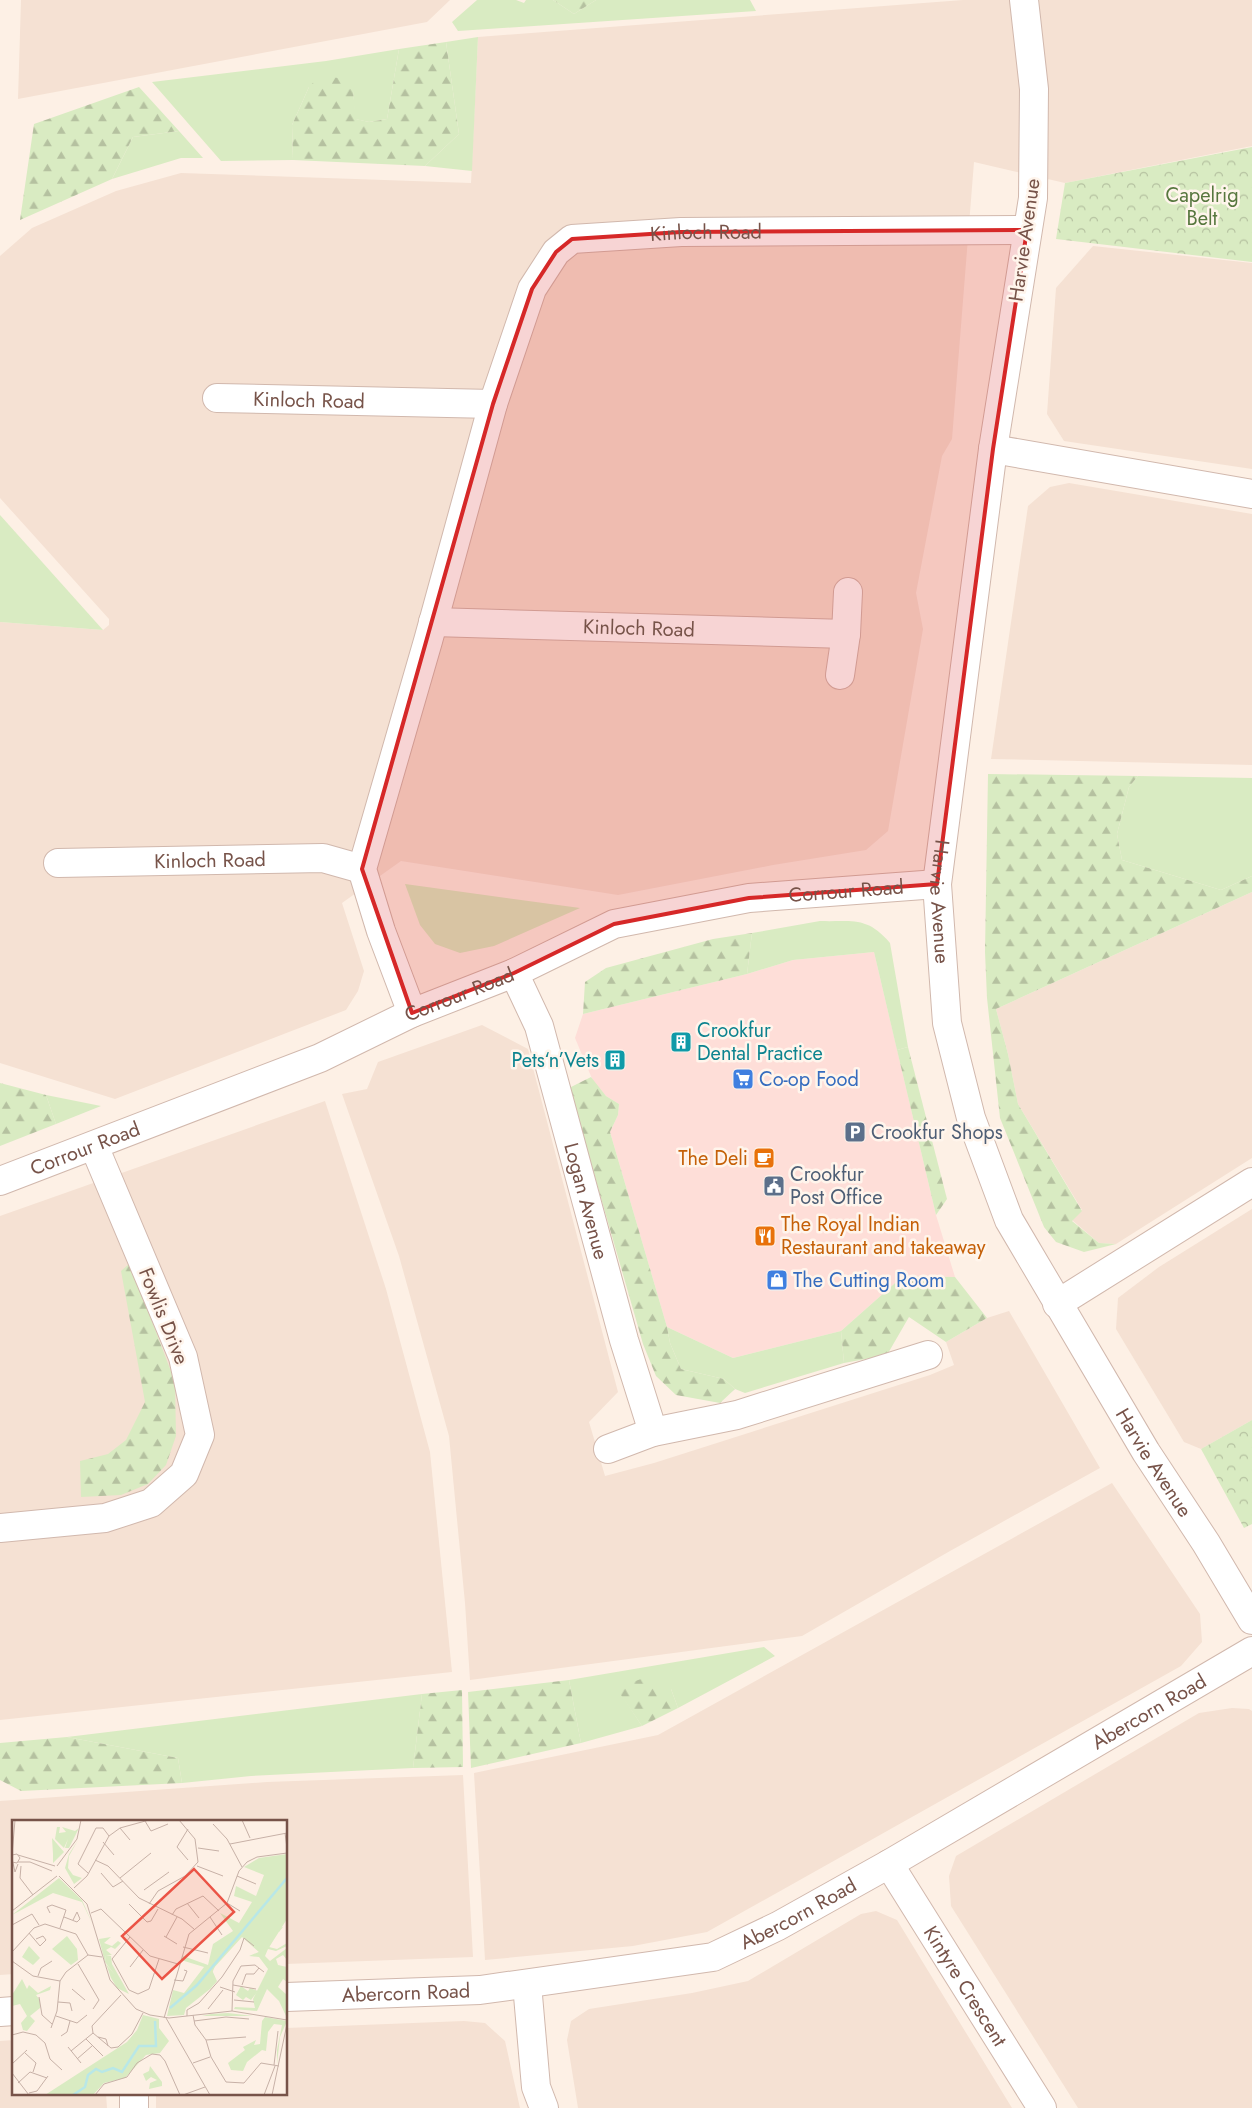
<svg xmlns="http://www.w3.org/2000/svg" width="1252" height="2108" viewBox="0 0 1252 2108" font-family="Jost,sans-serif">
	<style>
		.residential { fill: #f5e1d3 }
		.commercial { fill: #feded8 }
		.green { fill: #d9ebc2 }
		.forest { fill: url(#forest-firs) }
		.park { fill: url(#park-crowns) }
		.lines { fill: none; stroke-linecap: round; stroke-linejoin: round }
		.minor-casing { stroke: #d1b8ad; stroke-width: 30 }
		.tertiary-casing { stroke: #d1b8ad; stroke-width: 30 }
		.minor { stroke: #fff; stroke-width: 28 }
		.tertiary { stroke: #fff; stroke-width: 28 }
		.marked { fill: #d62828; fill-opacity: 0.2; stroke: #d62828; stroke-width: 4; stroke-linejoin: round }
		.labels { text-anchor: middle; stroke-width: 5; stroke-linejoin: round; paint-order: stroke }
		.park-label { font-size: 20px; fill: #57773e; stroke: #fff5ec }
		.street-label { font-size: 20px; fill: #775349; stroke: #fff5ec }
		.culture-label { font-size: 20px; fill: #0d838f; stroke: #fff5ec; text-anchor: start }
		.shop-label { font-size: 20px; fill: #366cbe; stroke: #fff5ec; text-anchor: start }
		.service-label { font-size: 20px; fill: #4e5e75; stroke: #fff5ec; text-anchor: start }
		.food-label { font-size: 20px; fill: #c56008; stroke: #fff5ec; text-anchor: end }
		.inset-river { fill: none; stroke: #b8e7e7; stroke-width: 2.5 }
		.inset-road { fill: none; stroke: #c7b1a7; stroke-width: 1 }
		.view { fill: #eb5446; fill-opacity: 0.15; stroke: #eb5446; stroke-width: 2.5 }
		.inset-edge { fill: none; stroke: #775349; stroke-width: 2.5 }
	</style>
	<defs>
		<pattern id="forest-firs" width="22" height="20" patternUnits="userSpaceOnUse" patternTransform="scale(1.25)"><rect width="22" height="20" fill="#d9ebc2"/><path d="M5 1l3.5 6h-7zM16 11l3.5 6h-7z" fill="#b5c1a0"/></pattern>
		<pattern id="park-crowns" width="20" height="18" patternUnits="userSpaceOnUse" patternTransform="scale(1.25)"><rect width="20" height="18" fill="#d9ebc2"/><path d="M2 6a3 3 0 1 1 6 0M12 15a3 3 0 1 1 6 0" fill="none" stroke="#b5c1a0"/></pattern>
	</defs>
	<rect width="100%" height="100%" fill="#fdf0e5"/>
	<!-- residential -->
	<g class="residential">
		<path d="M21,0H450L427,22L18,99Z"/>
		<path d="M963,0H1252V146L1065,183L974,162L952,439L942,456L916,593L923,629L888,831L866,850L773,865L618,895L401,861L342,903L364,971L358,991L346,1010L115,1099L0,1063V622L103,630L109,625V619L0,498V256L32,228L116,191L181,173L471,183L478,37Z"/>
		<path d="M1093,246L1252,263V469L1064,441L1047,414L1056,288Z"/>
		<path d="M1069,483L1252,514V765L991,759L1028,506L1050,487Z"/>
		<path d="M1252,892V1158L1116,1244L1099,1243L1072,1220L1082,1210L1018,1104L1008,1054L996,1009Z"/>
		<path d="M482,1025L528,1049L618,1392L589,1422L605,1476L654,1463L930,1375L954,1365L946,1342L987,1318L1009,1311L1100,1468L950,1551L802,1636L470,1680L465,1603L449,1436L399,1256L342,1094L367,1089L378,1062Z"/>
		<path d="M325,1101L386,1289L430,1452L452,1672L0,1720V1216Z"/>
		<path d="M1252,1209V1420L1201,1449L1184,1442L1116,1329L1118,1298L1159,1267Z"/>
		<path d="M1112,1483L1200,1614L1202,1642L1181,1666L707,1932L633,1946L485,1960L474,1773L658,1735Z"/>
		<path d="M1232,1708L1249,1709L1252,1711V2108H1078L951,1906L949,1876L956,1856L1199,1713Z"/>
		<path d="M463,1775L473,1957L286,1964V1822H14V1974L0,1975V1801L267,1782Z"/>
		<path d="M876,1911L897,1920L1012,2108H578L567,2040L571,2021L589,2009L692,1993L748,1981L861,1914Z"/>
		<path d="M464,2021L485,2023L505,2041L520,2108H156V2094H286V2028Z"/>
		<path d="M14,2040V2094H106L107,2108H0V2041Z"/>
	</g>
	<!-- commercial -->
	<path class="commercial" d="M874,952L936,1215L955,1277L903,1276L841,1331L733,1358L667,1327L610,1132L618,1115L619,1104L606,1096L593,1081L575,1038L583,1014L747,974L793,960Z"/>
	<!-- green -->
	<g class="green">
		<path d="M477,0H516L524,3L526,0H553L574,14L596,0H750L756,11L458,31L452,22Z"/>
		<path d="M478,37L472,171L425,166L459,134L446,42Z"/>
		<path d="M399,49L387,119L369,122L355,119L353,91L309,87L292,125L293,160L221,161L152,82L326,61Z"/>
		<path d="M179,131L203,158H181L112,179L133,137Z"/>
		<path d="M0,515L103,630L0,622Z"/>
		<path d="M1138,776L1252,778V876L1221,890L1122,860L1117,834L1129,787Z"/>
		<path d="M405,884L580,908L494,946L460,953L435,944L420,925Z"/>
		<path d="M820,921C853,922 867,916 890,943L908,1047L897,1050L874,952L793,960L747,974L752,933Z"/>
		<path d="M46,1095L101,1106L56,1124Z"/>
		<path d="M667,1327L733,1358L841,1331L844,1363L745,1393L735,1389L724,1379L681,1369L670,1343Z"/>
		<path d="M764,1647L775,1656L678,1708L671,1689L617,1688L642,1726L581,1743L569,1680Z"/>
		<path d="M422,1694L413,1768L251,1776L182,1783L178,1758L67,1737Z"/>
	</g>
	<!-- forest -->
	<g class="forest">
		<path d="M553,0H596L574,14Z"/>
		<path d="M446,42L459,134L425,166L293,160L292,125L309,87L320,75L338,78L353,91L356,119L369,122L387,119L399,49Z"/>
		<path d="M139,87L179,131L133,137L112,179L20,220L34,124Z"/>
		<path d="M988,774L1138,776L1129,787L1117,834L1122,860L1221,890L1252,876V892L996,1009L1008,1054L1018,1104L1082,1211L1072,1221L1099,1243L1116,1244L1084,1252L1056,1242L1044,1227L1000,1118L987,998L985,952Z"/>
		<path d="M752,933L747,974L583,1014L585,982L606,968L713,939Z"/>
		<path d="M908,1047L947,1199L936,1215L897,1050Z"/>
		<path d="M591,1077L606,1096L619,1104L618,1115L610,1132L667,1327L670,1343L681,1369L724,1379L735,1389L720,1403L676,1395L656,1376L643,1344L578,1118L567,1089Z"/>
		<path d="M0,1083L46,1095L56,1124L0,1146Z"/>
		<path d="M130,1263L175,1382L176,1436L166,1465L148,1484L121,1495L81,1497L80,1461L108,1454L126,1440L145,1402L121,1271Z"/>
		<path d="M903,1276L955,1277L987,1318L946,1342L909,1317L887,1355L844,1363L841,1331Z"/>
		<path d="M641,1679L671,1689L678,1708L642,1726L616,1688Z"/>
		<path d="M569,1680L581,1743L471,1768L468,1692Z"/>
		<path d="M462,1690L463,1767L413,1768L422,1694Z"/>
		<path d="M67,1737L178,1758L182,1783L21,1791L0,1780V1743Z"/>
	</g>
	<!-- park -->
	<g class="park">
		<path d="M1252,147V262L1056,239L1065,183Z"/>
		<path d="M1252,1420V1524L1244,1528L1201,1449Z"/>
	</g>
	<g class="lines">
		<!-- minor casing -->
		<g class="minor-casing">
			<g id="minor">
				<path id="s1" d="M217,398L493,404"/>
				<path d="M993,449L1252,494"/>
				<path id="s2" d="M433,622L846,634"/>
				<path d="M840,675L846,634L848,592"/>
				<path id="s3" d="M58,863L323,858L362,869"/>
				<path id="s4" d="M514,973L539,1026L624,1340L653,1432"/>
				<path id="s5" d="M412,1013L381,931L362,869L428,641L493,404L532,289L556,252L572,239L681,232L1027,230"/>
				<path id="s6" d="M0,1181L320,1058L412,1013L514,973L614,924L749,898L937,884"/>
				<path d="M1057,1304L1252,1182"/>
				<path d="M608,1449L653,1432L737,1415L928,1355"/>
				<path d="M0,1528L105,1518L151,1503L184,1474L200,1435L183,1357L94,1146"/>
				<path id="s7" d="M889,1864L1042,2108"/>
				<path d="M527,1984L536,2087L544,2108"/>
				<path id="s8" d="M286,1997L480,1990L713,1957L778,1926L889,1864L1252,1651"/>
				<path d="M0,2012L14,2011"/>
				<path d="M134,2094V2108"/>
			</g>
		</g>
		<!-- tertiary casing -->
		<g class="tertiary-casing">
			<g id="tertiary">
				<path id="s9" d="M1024,0L1034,89L1033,198L993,449L937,884L947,1023L971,1118L1009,1220L1146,1452L1206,1543L1252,1620"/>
			</g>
		</g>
		<!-- minor -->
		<use href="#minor" class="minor"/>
		<!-- tertiary -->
		<use href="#tertiary" class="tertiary"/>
	</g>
	<!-- marked area -->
	<path class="marked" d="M1027,230L993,449L937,884L749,898L614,924L514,973L412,1013L362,869L493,404L532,289L556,252L572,239L681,232Z"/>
	<!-- icons -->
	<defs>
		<g id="building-square" transform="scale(1.125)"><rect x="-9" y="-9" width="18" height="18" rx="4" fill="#0f9aa8" stroke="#fff5ec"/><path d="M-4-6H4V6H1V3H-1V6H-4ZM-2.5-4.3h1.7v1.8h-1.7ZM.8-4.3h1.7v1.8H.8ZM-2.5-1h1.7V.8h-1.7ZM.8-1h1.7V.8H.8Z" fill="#fff"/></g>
		<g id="supermarket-square" transform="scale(1.125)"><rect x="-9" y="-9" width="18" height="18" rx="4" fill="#3f7fe0" stroke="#fff5ec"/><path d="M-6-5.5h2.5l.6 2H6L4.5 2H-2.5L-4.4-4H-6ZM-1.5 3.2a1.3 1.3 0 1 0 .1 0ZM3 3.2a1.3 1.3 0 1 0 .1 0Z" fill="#fff"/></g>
		<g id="parking-square" transform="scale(1.125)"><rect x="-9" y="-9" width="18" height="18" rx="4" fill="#5c6f8a" stroke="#fff5ec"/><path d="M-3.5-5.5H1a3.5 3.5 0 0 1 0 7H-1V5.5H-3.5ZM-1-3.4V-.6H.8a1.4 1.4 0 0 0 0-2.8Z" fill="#fff"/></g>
		<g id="cafe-square" transform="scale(1.125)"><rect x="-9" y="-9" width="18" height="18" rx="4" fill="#e8710a" stroke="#fff5ec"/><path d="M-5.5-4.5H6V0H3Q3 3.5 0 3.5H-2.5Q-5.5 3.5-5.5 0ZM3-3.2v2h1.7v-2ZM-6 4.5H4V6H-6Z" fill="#fff"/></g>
		<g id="civic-square" transform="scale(1.125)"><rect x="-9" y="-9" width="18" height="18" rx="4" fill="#5c6f8a" stroke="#fff5ec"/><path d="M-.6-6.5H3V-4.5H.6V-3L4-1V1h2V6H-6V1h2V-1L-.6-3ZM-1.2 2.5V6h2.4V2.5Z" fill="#fff"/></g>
		<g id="restaurant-square" transform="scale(1.125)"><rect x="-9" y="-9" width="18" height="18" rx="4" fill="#e8710a" stroke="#fff5ec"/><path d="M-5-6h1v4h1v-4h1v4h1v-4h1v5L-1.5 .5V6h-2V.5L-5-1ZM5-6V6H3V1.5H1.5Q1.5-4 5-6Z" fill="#fff"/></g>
		<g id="shop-square" transform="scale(1.125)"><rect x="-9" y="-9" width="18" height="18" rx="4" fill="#3f7fe0" stroke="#fff5ec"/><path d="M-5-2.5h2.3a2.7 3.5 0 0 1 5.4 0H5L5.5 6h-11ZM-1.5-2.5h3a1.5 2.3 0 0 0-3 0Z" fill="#fff"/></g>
	</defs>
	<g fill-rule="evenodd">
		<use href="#building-square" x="681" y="1042"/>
		<use href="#building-square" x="615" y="1060"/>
		<use href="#supermarket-square" x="743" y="1079"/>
		<use href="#parking-square" x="855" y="1132"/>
		<use href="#cafe-square" x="764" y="1158"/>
		<use href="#civic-square" x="774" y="1186"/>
		<use href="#restaurant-square" x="765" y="1236"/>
		<use href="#shop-square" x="777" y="1280"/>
	</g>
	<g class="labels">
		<!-- park labels -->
		<g class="park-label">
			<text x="1202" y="202">Capelrig<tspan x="1202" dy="23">Belt</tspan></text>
		</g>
		<!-- street labels -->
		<g class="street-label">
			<text dy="7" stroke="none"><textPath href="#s5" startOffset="956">Kinloch Road</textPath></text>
			<text transform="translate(1024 240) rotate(-82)" y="7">Harvie Avenue</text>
			<text dy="7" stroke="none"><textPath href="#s1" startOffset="92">Kinloch Road</textPath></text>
			<text dy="7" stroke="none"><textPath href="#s2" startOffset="206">Kinloch Road</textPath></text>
			<text dy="7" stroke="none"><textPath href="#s3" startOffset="152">Kinloch Road</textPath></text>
			<text dy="7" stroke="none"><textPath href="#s6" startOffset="901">Corrour Road</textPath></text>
			<text dy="7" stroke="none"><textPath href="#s9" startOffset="909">Harvie Avenue</textPath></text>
			<text dy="7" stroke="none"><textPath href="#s6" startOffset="496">Corrour Road</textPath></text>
			<text dy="7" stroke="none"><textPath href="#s6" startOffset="91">Corrour Road</textPath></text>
			<text dy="7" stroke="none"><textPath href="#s4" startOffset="240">Logan Avenue</textPath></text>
			<text transform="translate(164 1316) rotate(68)" y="7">Fowlis Drive</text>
			<text dy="7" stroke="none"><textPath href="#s9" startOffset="1520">Harvie Avenue</textPath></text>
			<text dy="7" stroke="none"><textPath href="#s8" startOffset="930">Abercorn Road</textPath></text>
			<text dy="7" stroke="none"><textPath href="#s8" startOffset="525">Abercorn Road</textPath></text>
			<text dy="7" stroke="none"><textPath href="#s7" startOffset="144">Kintyre Crescent</textPath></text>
			<text dy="7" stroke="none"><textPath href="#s8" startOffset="120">Abercorn Road</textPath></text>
		</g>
		<!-- culture labels -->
		<g class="culture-label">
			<text x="697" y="1037">Crookfur<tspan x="697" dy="23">Dental Practice</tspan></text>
			<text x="599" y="1067" text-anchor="end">Pets‘n’Vets</text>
		</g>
		<!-- shop labels -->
		<g class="shop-label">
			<text x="759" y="1086">Co-op Food</text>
			<text x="793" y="1287">The Cutting Room</text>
		</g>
		<!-- service labels -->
		<g class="service-label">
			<text x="871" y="1139">Crookfur Shops</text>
			<text x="790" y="1181">Crookfur<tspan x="790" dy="23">Post Office</tspan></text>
		</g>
		<!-- food labels -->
		<g class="food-label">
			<text x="748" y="1165">The Deli</text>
			<text x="781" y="1231" text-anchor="start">The Royal Indian<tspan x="781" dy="23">Restaurant and takeaway</tspan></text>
		</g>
	</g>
	<!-- overview -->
	<g transform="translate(12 1820)">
		<rect width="275" height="275" fill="#fdf0e5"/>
		<path d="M45,7H48L47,13L54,12L50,7L63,11L67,8L57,28H53L56,19L52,28L43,19ZM40,18L52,32L41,43V34ZM47,58L70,80L81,105L70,82L41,73L0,95ZM17,126L28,138L21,145L10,137ZM94,135L99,136L100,144L117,174L105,168L99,158L94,144L103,155L93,142ZM229,166L236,171L238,168L246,171L239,180L234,177L231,180L224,175Z" fill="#d9ebc2"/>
		<path d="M66,20L57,36L56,48L61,55L70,58L62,64L53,48L57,34ZM271,107L267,112L266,108L254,126L261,120L257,127L265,129L275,123V126L264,131L256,129L253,136L258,141L275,128V140L271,135L264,139L266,145L275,147V162L271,159L266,167L275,175V198L267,181L255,169L245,191L222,189L223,187L243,188L241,179L256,149L247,137L237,136L249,131L238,118L230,116L204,144L194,167L205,161L198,169L173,175L228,115ZM99,117L92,123L100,126L106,121L109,123L103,129L99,127L94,130L100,135H94L93,142L87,119ZM216,193L241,196H190L199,194ZM253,197L275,201L268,217L265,244V230L270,205L262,204L256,212L254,231L250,230L235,242L231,251L219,250L216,243L233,230L231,227L244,220L242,225L248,224L250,201ZM138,246L150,262V266L137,269L138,263L145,260L139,257L134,261L131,254L137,251Z" fill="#d9ebc2"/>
		<path d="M275,34V99L256,129L248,133L230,117L200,150L205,161L198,169L174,188L172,195L155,196L161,170L172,173L192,147L169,140L171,136L196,145L201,124L221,111L208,93L227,103L240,82L222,76L224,66L244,76L252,55L232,47L247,38ZM55,116L65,129L66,140L59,145L40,129ZM10,159L15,169L17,165L26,173L39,166L38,170L24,175L28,180V188L18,196L23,201L15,211L11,210L9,203L15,196L8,184L0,186V175ZM131,195L147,199V208L157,221L148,233L134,235L113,258L92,263L81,275H33L115,222L125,210Z" fill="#d9ebc2"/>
		<path class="inset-river" d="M158,188L185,165L275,58M61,275L73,267L76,255L84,249L90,252L101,248L110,252L127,226H144L143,201"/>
		<path class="inset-road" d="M230,0L238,18M133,1L139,11L156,4M201,4L215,19L230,47M108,8L118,20M273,13L275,28M91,22L102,35M218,24L275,13M186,28L207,31M0,35L3,0M0,35L5,34L8,38L5,43L0,42M6,35L43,46M83,40L96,46L127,78L170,99L182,109M176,40L165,27L176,9M6,42H18L40,51M1,43L3,52L6,44M9,46L8,58L21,75M45,46L65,19L69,0M185,46L211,56M76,53L66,44L84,8H91L97,16M89,53L101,67L111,61M47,56L75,84L98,160L124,189L138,195L157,198L220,191L275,200M225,56L244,64M108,58L139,33M62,68L75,56L97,16L108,8L137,0M132,70L157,52M175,83L187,98M215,83L228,91M117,84L135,102L139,101L146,89M137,84L146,71L173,56L186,42L183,19L167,0M0,91L45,56M38,93L35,87L40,85L54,90L48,108M79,93L89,89L138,136L166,144M160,95L164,89L191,76L207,91M52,97L65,102L68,99L65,92L61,100M198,97L210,115M0,105L20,94L27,105M17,113L28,126L34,120L31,116L24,119M152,116L165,124M118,117L100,139L117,170L126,174L137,169L147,139M154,117L165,97M171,127L196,133M0,132L22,108L33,104L64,114L76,135L90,137M0,141L21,156L48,161M66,144L87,180L81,189M118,147L131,130M26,156L29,148L40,141M162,160L171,161L175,151L172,150M221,165L244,169M230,165L234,154H242L247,148M208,167L223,172M60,169L73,180M109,175L80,206L81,213L99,228L106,227L120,214L131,193M27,177L30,195L40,204M222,180L242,182M46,182L58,183L60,191M196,189L211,170M220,191L221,161L229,146L243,145L252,152M181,195L183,205L194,220L199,237L214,262L232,263L249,243L267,246M44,196L65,203L75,195M175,196V190L187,183L210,157L228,130L232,118L242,126M152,198L177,114L215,83L227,51L235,42L245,37L275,33M154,198L198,275M182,201L214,197L237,199M39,208L45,191L48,161L54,152L76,135M0,215L11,212L24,215L33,223L38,239L50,250M49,216L55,212L58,201M86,217L94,219L96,226M74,219L91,236M194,220L234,217M56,227L69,243M59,231L81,213M13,233L24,243L21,252M65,239L80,226M181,243L198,237M0,244L15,230M262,245L266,211M0,253L17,275M6,263L18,252L35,258M17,273L25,271L36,256M83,275L92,264L115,257L125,243L140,234L148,235L153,241L168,275M171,275L193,267M252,275L263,246M260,275L275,204"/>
		<path class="view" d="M182,49L222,92L150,159L110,116Z"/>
		<rect width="275" height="275" class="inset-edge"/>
	</g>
</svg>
